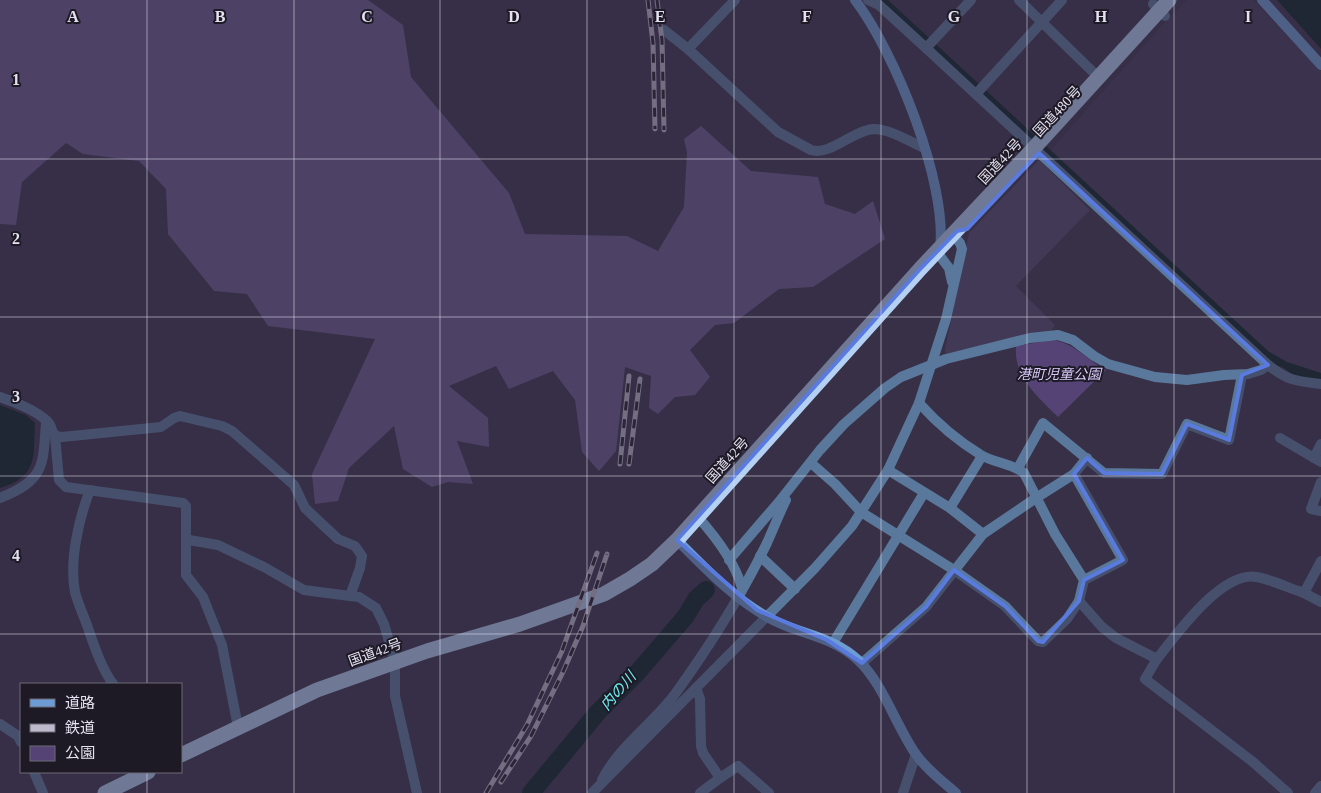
<svg xmlns="http://www.w3.org/2000/svg" width="1321" height="793" viewBox="0 0 1321 793" font-family="'Times New Roman','Noto Sans JP',serif">
	<style>
		.built { fill: #423956 }
		.green { fill: #544374 }
		.forest { fill: #69588c }
		.water { fill: #031e1f }
		.lines { fill: none; stroke-linecap: round; stroke-linejoin: round }
		.river { stroke: #031e1f; stroke-width: 18 }
		.street { stroke: #5a789b; stroke-width: 10 }
		.secondary { stroke: #6d9cd4; stroke-width: 10 }
		.highway { stroke: #b4d1f3; stroke-width: 15 }
		.rail-casing { stroke: #bfbacb; stroke-width: 5 }
		.rail { stroke: #1d1a25; stroke-width: 3; stroke-dasharray: 9; stroke-linecap: butt }
		.marked { fill: none; stroke: #597adf; stroke-width: 4; stroke-linejoin: round }
		.grid { fill: none; stroke: #e5e1f0; stroke-width: 1; stroke-opacity: 0.55 }
		.labels { text-anchor: middle; stroke-width: 4; stroke-linejoin: round; paint-order: stroke }
		.street-label { font-size: 14px; fill: #e5e1f0; stroke: #1d1a25 }
		.park-label { font-size: 14px; font-style: italic; fill: #d8cafb; stroke: #1d1a25 }
		.water-label { font-size: 15px; font-style: italic; fill: #6feff5; stroke: #1d1a25 }
		.grid-label { font-size: 16px; text-anchor: middle; font-weight: bold; fill: #e5e1f0; stroke: #1d1a25; stroke-width: 4; stroke-linejoin: round; paint-order: stroke }
	</style>
	<rect width="100%" height="100%" fill="#373047"/>
	<!-- built -->
	<g class="built">
		<path d="M1187,0H1253L1321,71V373L1287,362L1268,351L1051,150L1160,28Z"/>
		<path d="M1039,160L1090,210L1016,286L1055,325L1049,335L946,359L945,350L969,233Z"/>
	</g>
	<!-- green -->
	<path class="green" d="M1052,340C1073,342 1087,360 1106,370L1058,417C1039,398 1013,376 1016,346Z"/>
	<!-- forest -->
	<path class="forest" d="M0,0H368L403,25L411,77L509,193L525,234L627,236L658,251L684,207L687,152L684,139L701,126L751,171L818,177L825,204L855,214L873,201L885,239L813,287L779,289L734,323L715,325L690,350L710,377L695,395L675,397L658,414L649,408L651,376L625,367L616,451L599,471L582,452L575,400L553,371L509,389L496,366L449,386L488,418L489,447L457,441L473,484L448,482L432,487L403,469L394,426L349,468L338,501L315,504L312,474L375,339L268,326L247,294L214,291L168,234L166,189L139,161L83,154L66,143L22,182L16,225L0,224Z"/>
	<!-- water -->
	<g class="water">
		<path d="M880,0H888L1268,351L1287,362L1321,373V380L1295,377L1284,368L1274,364Z"/>
		<path d="M1277,0H1321V49Z"/>
		<path d="M0,405L26,415L35,423C33,457 39,476 0,488Z"/>
	</g>
	<g class="lines">
		<!-- river -->
		<path class="river" d="M531,793L598,712L637,673L686,616L696,599L706,590"/>
		<!-- street -->
		<g class="street">
			<path d="M868,0L879,5L926,48L1268,365C1288,381 1296,381 1321,384"/>
			<path d="M1019,0L1092,71"/>
			<path d="M1153,4L1165,16"/>
			<path d="M664,30L688,49L778,132L811,150C830,156 852,131 873,129C890,129 909,141 924,148"/>
			<path d="M926,48L971,0"/>
			<path d="M688,49L735,0"/>
			<path d="M976,94L1062,0"/>
			<path d="M940,249V256L949,268L952,282"/>
			<path d="M0,397C16,403 34,409 47,421C55,428 48,435 62,437L161,427L174,418L180,416L222,426L232,431L294,485L305,508L323,525L338,539L355,546L362,556L360,568L350,596L359,597L376,608L384,624L395,662V696L417,793"/>
			<path d="M55,436L59,480L66,487L183,503L186,506V537L189,540L218,545L264,567L304,590L350,596"/>
			<path d="M1280,438L1321,462"/>
			<path d="M1314,458L1321,444"/>
			<path d="M811,463L835,484L861,512L954,570L1005,606L1038,641L1043,642L1067,619L1079,601L1084,580L1055,534L1024,473C1011,463 995,463 981,455C958,441 937,423 919,403"/>
			<path d="M1018,468L1043,423L1104,473L1162,474L1187,424L1229,440L1242,375"/>
			<path d="M888,470L950,508L983,534"/>
			<path d="M1074,474L1123,560L1084,580"/>
			<path d="M1321,482L1311,509L1321,511"/>
			<path d="M90,490C79,518 69,561 75,592C78,604 84,616 88,628C95,648 101,667 113,684"/>
			<path d="M0,498C45,480 43,466 46,422"/>
			<path d="M950,508L982,456"/>
			<path d="M697,516C715,536 735,562 742,588"/>
			<path d="M186,537V575L203,597L222,645L238,727"/>
			<path d="M760,556L795,589"/>
			<path d="M729,560L778,503L820,450L844,424L885,388L901,377L946,359L1030,338L1058,335L1073,340L1094,356L1108,364L1155,377L1187,380L1224,375L1248,374L1261,370L1268,365"/>
			<path d="M1304,593L1321,602"/>
			<path d="M1079,601L1102,627L1116,638L1157,659L1145,679L1253,762L1288,793"/>
			<path d="M833,643L924,493"/>
			<path d="M1157,659C1176,635 1222,570 1257,577C1272,580 1289,588 1304,593L1321,561"/>
			<path d="M862,663L926,607L983,534L1036,498L1074,474L1087,458"/>
			<path d="M696,688L700,699L701,746L703,753L720,778L700,793"/>
			<path d="M0,724L18,736L21,742"/>
			<path d="M34,772L43,793"/>
			<path d="M720,778L738,766L769,793"/>
			<path d="M602,780C619,746 653,724 675,694C709,647 741,596 766,545C773,530 779,514 786,500"/>
			<path d="M592,793L815,568L852,526L888,470L919,403L946,319L962,249L960,243L953,235"/>
			<path d="M903,793L916,754"/>
			<path d="M1315,793L1321,786"/>
		</g>
		<!-- secondary -->
		<g class="secondary">
			<path d="M855,0C895,52 948,184 940,249"/>
			<path d="M1262,0L1321,65"/>
			<path d="M677,540C706,569 736,601 773,620C802,635 832,636 858,660C882,682 896,725 915,753C926,769 942,781 956,793"/>
		</g>
		<!-- highway -->
		<g class="highway">
			<path d="M181,755L317,690L427,651L520,624L604,594L630,579L652,564L677,540L921,268L1034,148L1169,0"/>
			<path d="M105,793L148,772"/>
		</g>
		<!-- rail casing -->
		<g class="rail-casing">
			<g id="rail">
				<path d="M648,0L653,43L655,129"/>
				<path d="M657,0L662,40L664,130"/>
				<path d="M620,464L629,376"/>
				<path d="M629,464L640,379"/>
				<path d="M501,782L531,736L563,672L583,626L607,554"/>
				<path d="M486,793L527,725L562,651L597,553"/>
			</g>
		</g>
		<!-- rail -->
		<use href="#rail" class="rail"/>
	</g>
	<!-- marked area -->
	<path d="M0 0H1321V793H0ZM1039,153L1268,365L1242,375L1229,440L1187,424L1162,474L1104,473L1087,458L1074,474L1123,560L1084,580L1079,601L1043,642L1038,641L1005,606L954,570L926,607L862,663L827,640L757,610L677,540L921,268L957,231L967,229Z" fill="#373047" fill-opacity=".55" fill-rule="evenodd"/>
	<path class="marked" d="M1039,153L1268,365L1242,375L1229,440L1187,424L1162,474L1104,473L1087,458L1074,474L1123,560L1084,580L1079,601L1043,642L1038,641L1005,606L954,570L926,607L862,663L827,640L757,610L677,540L921,268L957,231L967,229Z"/>
	<!-- grid -->
	<path class="grid" d="M147,0V684M294,0V793M440,0V793M587,0V793M734,0V793M881,0V793M1027,0V793M1174,0V793M0,159H1321M0,317H1321M0,476H1321M0,634H1321M147,772V793"/>
	<g class="labels">
		<!-- street labels -->
		<g class="street-label">
			<text transform="translate(1057 111) rotate(-47)" y="5">国道480号</text>
			<text transform="translate(1000 161) rotate(-47)" y="5">国道42号</text>
			<text transform="translate(727 460) rotate(-48)" y="5">国道42号</text>
			<text transform="translate(375 652) rotate(-20)" y="5">国道42号</text>
		</g>
		<!-- park labels -->
		<g class="park-label">
			<text x="1059" y="379">港町児童公園</text>
		</g>
		<!-- water labels -->
		<g class="water-label">
			<text transform="translate(618 691) rotate(-49)" y="5">内の川</text>
		</g>
	</g>
	<g class="grid-label">
		<text x="73" y="22">A</text>
		<text x="220" y="22">B</text>
		<text x="367" y="22">C</text>
		<text x="514" y="22">D</text>
		<text x="660" y="22">E</text>
		<text x="807" y="22">F</text>
		<text x="954" y="22">G</text>
		<text x="1101" y="22">H</text>
		<text x="1248" y="22">I</text>
		<text x="16" y="85">1</text>
		<text x="16" y="244">2</text>
		<text x="16" y="402">3</text>
		<text x="16" y="561">4</text>
	</g>
	<!-- legend -->
	<rect x="20" y="683" width="162" height="90" fill="#1d1a25" stroke="#6d6a76"/>
	<rect x="30" y="699" width="25" height="8" fill="#6d9cd4" stroke="#6d6a76"/>
	<text x="65" y="708" font-size="15" fill="#e5e1f0">道路</text>
	<rect x="30" y="724" width="25" height="8" fill="#bfbacb" stroke="#6d6a76"/>
	<text x="65" y="733" font-size="15" fill="#e5e1f0">鉄道</text>
	<rect x="30" y="746" width="25" height="15" fill="#544374" stroke="#6d6a76"/>
	<text x="65" y="758" font-size="15" fill="#e5e1f0">公園</text>
</svg>
